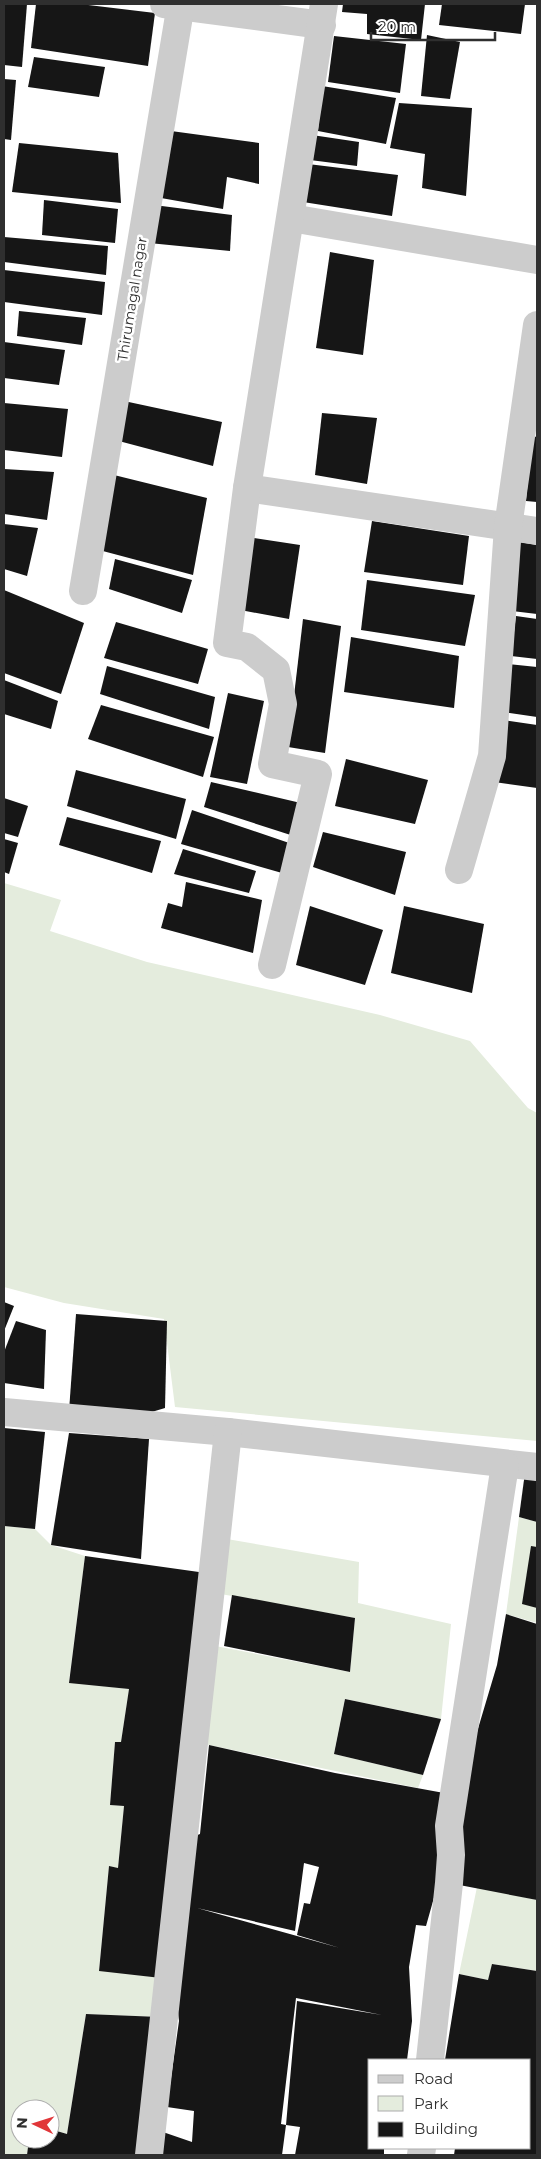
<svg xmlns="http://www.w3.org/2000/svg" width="541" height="2159" viewBox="0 0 541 2159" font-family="Montserrat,sans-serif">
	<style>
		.green { fill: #e4ecdd }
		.building { fill: #161616; fill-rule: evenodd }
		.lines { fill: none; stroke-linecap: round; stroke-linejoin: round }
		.street { stroke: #ccc; stroke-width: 28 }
		.labels { text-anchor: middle; stroke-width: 5; stroke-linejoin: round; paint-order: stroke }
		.street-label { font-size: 14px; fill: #2f2f2f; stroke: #fff }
	</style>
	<rect width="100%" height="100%" fill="#fff"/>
	<!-- green -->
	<g class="green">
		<path d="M4,883L61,900L50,931L147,962L380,1015L470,1041L528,1108L537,1113V1441L175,1407L164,1319L64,1303L4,1287Z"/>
		<path d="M519,1517L537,1522V1623L506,1614Z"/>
		<path d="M4,1526L35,1529L51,1545L85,1556L69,1682L129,1689L121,1742H115L110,1805L124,1806L118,1868L109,1867L99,1970L161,1978L160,2017L86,2014L67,2134L50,2129V2109H20V2139H29L27,2155H4Z"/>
		<path d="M221,1538L359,1562L358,1603L451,1624L441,1719L345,1699L334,1754L423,1775L418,1788L199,1743L210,1645L350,1672L355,1618L215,1593Z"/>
		<path d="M477,1887L537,1900V1971L493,1964L488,1980L459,1974Z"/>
	</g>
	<!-- building -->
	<g class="building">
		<path d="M4,4H27L22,67L4,65Z"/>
		<path d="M36,4H80L155,13L148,66L31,48Z"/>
		<path d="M343,4H425L421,40L367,34V14L342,12Z"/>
		<path d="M442,4H525L521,34L439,25Z"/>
		<path d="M427,35L460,42L450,99L421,96Z"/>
		<path d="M334,36L406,44L400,93L328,82Z"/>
		<path d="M34,57L105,67L99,97L28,87Z"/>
		<path d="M4,79L16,80L11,140L4,139Z"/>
		<path d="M322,86L396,98L386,144L318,131Z"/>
		<path d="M399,103L472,108L466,196L422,188L425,154L390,148Z"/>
		<path d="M171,131L259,143V184L227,177L223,209L161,198Z"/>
		<path d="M312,135L359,142L357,166L310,160Z"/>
		<path d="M19,143L118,153L121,203L12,192Z"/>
		<path d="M308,164L398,175L392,216L303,202Z"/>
		<path d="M44,200L118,209L115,243L42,235Z"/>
		<path d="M154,205L232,215L230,251L149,243Z"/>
		<path d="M4,237L108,246L106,275L4,262Z"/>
		<path d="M330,252L374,260L363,355L316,348Z"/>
		<path d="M4,270L105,282L102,315L4,302Z"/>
		<path d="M19,311L86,318L82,345L17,336Z"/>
		<path d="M4,342L65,350L59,385L4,378Z"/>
		<path d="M124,401L222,422L213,466L115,440Z"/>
		<path d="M4,403L68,409L62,457L4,450Z"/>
		<path d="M322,413L377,418L367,484L315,475Z"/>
		<path d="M532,436L537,437V502L526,501Z"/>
		<path d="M4,469L54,472L47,520L4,514Z"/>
		<path d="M114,475L207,498L193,575L99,550Z"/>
		<path d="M372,521L469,536L463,585L364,572Z"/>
		<path d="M4,524L38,528L27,576L4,569Z"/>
		<path d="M247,537L300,545L289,619L235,609Z"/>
		<path d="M519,542L537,545V614L512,611Z"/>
		<path d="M115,559L192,580L182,613L109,589Z"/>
		<path d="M367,580L475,595L465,646L361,630Z"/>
		<path d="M4,590L84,623L61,694L4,673Z"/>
		<path d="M516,616L537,619V659L511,656Z"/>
		<path d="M303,619L341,626L325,753L288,747Z"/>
		<path d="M116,622L208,649L198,684L104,658Z"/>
		<path d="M351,637L459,656L454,708L344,692Z"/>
		<path d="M508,664L537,667V717L503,712Z"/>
		<path d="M107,666L215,697L209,729L100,694Z"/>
		<path d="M4,680L58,701L51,729L4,714Z"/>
		<path d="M228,693L264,701L247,784L210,777Z"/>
		<path d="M101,705L214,737L203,777L88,739Z"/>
		<path d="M503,720L537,725V788L494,782Z"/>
		<path d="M346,759L428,780L415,824L335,806Z"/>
		<path d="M76,770L186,799L176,839L67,806Z"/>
		<path d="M211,782L305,804L300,838L204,807Z"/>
		<path d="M4,798L28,806L18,837L4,833Z"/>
		<path d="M192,810L298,846L289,875L181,844Z"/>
		<path d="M67,817L161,841L152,873L59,845Z"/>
		<path d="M323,832L406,852L395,895L313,867Z"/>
		<path d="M4,839L18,843L9,874L4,872Z"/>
		<path d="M183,849L256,871L249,893L174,874Z"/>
		<path d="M186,882L262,900L253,953L161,928L168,903L182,907Z"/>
		<path d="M310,906L383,930L365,985L296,965Z"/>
		<path d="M404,906L484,924L472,993L391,973Z"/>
		<path d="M4,1302L14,1306L4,1331Z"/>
		<path d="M76,1314L167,1321L165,1408L135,1417L69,1411Z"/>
		<path d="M16,1321L46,1330L44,1389L4,1383V1352Z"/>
		<path d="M4,1428L45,1432L35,1529L4,1526Z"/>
		<path d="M69,1433L149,1439L141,1559L51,1545Z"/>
		<path d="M526,1465L537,1467V1522L519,1517Z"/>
		<path d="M531,1546L537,1547V1608L522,1604Z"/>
		<path d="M85,1556L206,1573L161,1978L99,1971L109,1866L118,1868L124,1806L110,1805L115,1742H121L129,1689L69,1683Z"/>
		<path d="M232,1595L355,1618L350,1672L224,1646Z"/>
		<path d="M506,1614L537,1624V1900L449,1883V1826L497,1665Z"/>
		<path d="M345,1699L441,1719L423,1775L334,1754Z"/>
		<path d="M209,1745L335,1773L444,1793L437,1887L426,1926L416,1925L409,1967L412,2021L407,2060H370V2148H384V2155H295L300,2127L286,2125L297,2001L382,2015L296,1998L281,2124L286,2125L282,2155H156L160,2131L192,2142L194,2111L167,2107L179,2021L174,1974L187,1839L200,1834ZM304,1863L319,1867L310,1904L304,1903L297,1935L340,1948L197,1908L295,1931Z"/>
		<path d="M492,1964L537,1971V2155H454L455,2148H530V2060H445L459,1974L488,1980Z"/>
		<path d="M86,2014L160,2017L141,2155H27L29,2139H50V2129L67,2134Z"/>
	</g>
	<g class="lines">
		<!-- street -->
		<g class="street">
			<path d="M164,4L322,25"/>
			<path d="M291,218L537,260"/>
			<path d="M247,488L537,531"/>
			<path d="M83,591L181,4"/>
			<path d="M459,870L492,756L508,527L537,325"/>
			<path d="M272,965L318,774L272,764L283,704L276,670L247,647L227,643L247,488L324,4"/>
			<path d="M4,1412L228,1432L537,1467"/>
			<path d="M430,2060L449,1883L451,1855L449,1826L505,1465"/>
			<path d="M149,2155L228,1432"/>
			<path d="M421,2155L422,2148"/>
		</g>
	</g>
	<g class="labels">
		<!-- street labels -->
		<g class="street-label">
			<text transform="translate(132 299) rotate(-81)" y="5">Thirumagal nagar</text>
		</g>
	</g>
	<!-- border -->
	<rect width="541" height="2159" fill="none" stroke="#2f2f2f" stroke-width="10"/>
	<!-- legend -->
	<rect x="368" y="2059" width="162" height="90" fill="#ffffff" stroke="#acacac"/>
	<rect x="378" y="2075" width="25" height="8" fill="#cccccc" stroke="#acacac"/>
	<text x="414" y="2084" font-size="15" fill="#2f2f2f">Road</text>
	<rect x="378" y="2096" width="25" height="15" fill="#e4ecdd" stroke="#acacac"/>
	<text x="414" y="2109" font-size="15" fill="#2f2f2f">Park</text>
	<rect x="378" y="2122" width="25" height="15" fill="#161616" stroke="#acacac"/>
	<text x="414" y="2134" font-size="15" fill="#2f2f2f">Building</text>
	<!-- north arrow -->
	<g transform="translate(35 2124) rotate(274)"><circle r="24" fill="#ffffff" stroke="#acacac"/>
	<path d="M0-4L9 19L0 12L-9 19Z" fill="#e13639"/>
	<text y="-8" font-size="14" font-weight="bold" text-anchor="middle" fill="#2f2f2f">N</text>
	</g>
	<!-- scale -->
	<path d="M371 32v8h124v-8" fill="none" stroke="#2f2f2f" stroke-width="2.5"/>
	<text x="378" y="32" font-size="15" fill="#2f2f2f" stroke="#ffffff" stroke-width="4" paint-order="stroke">20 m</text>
</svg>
